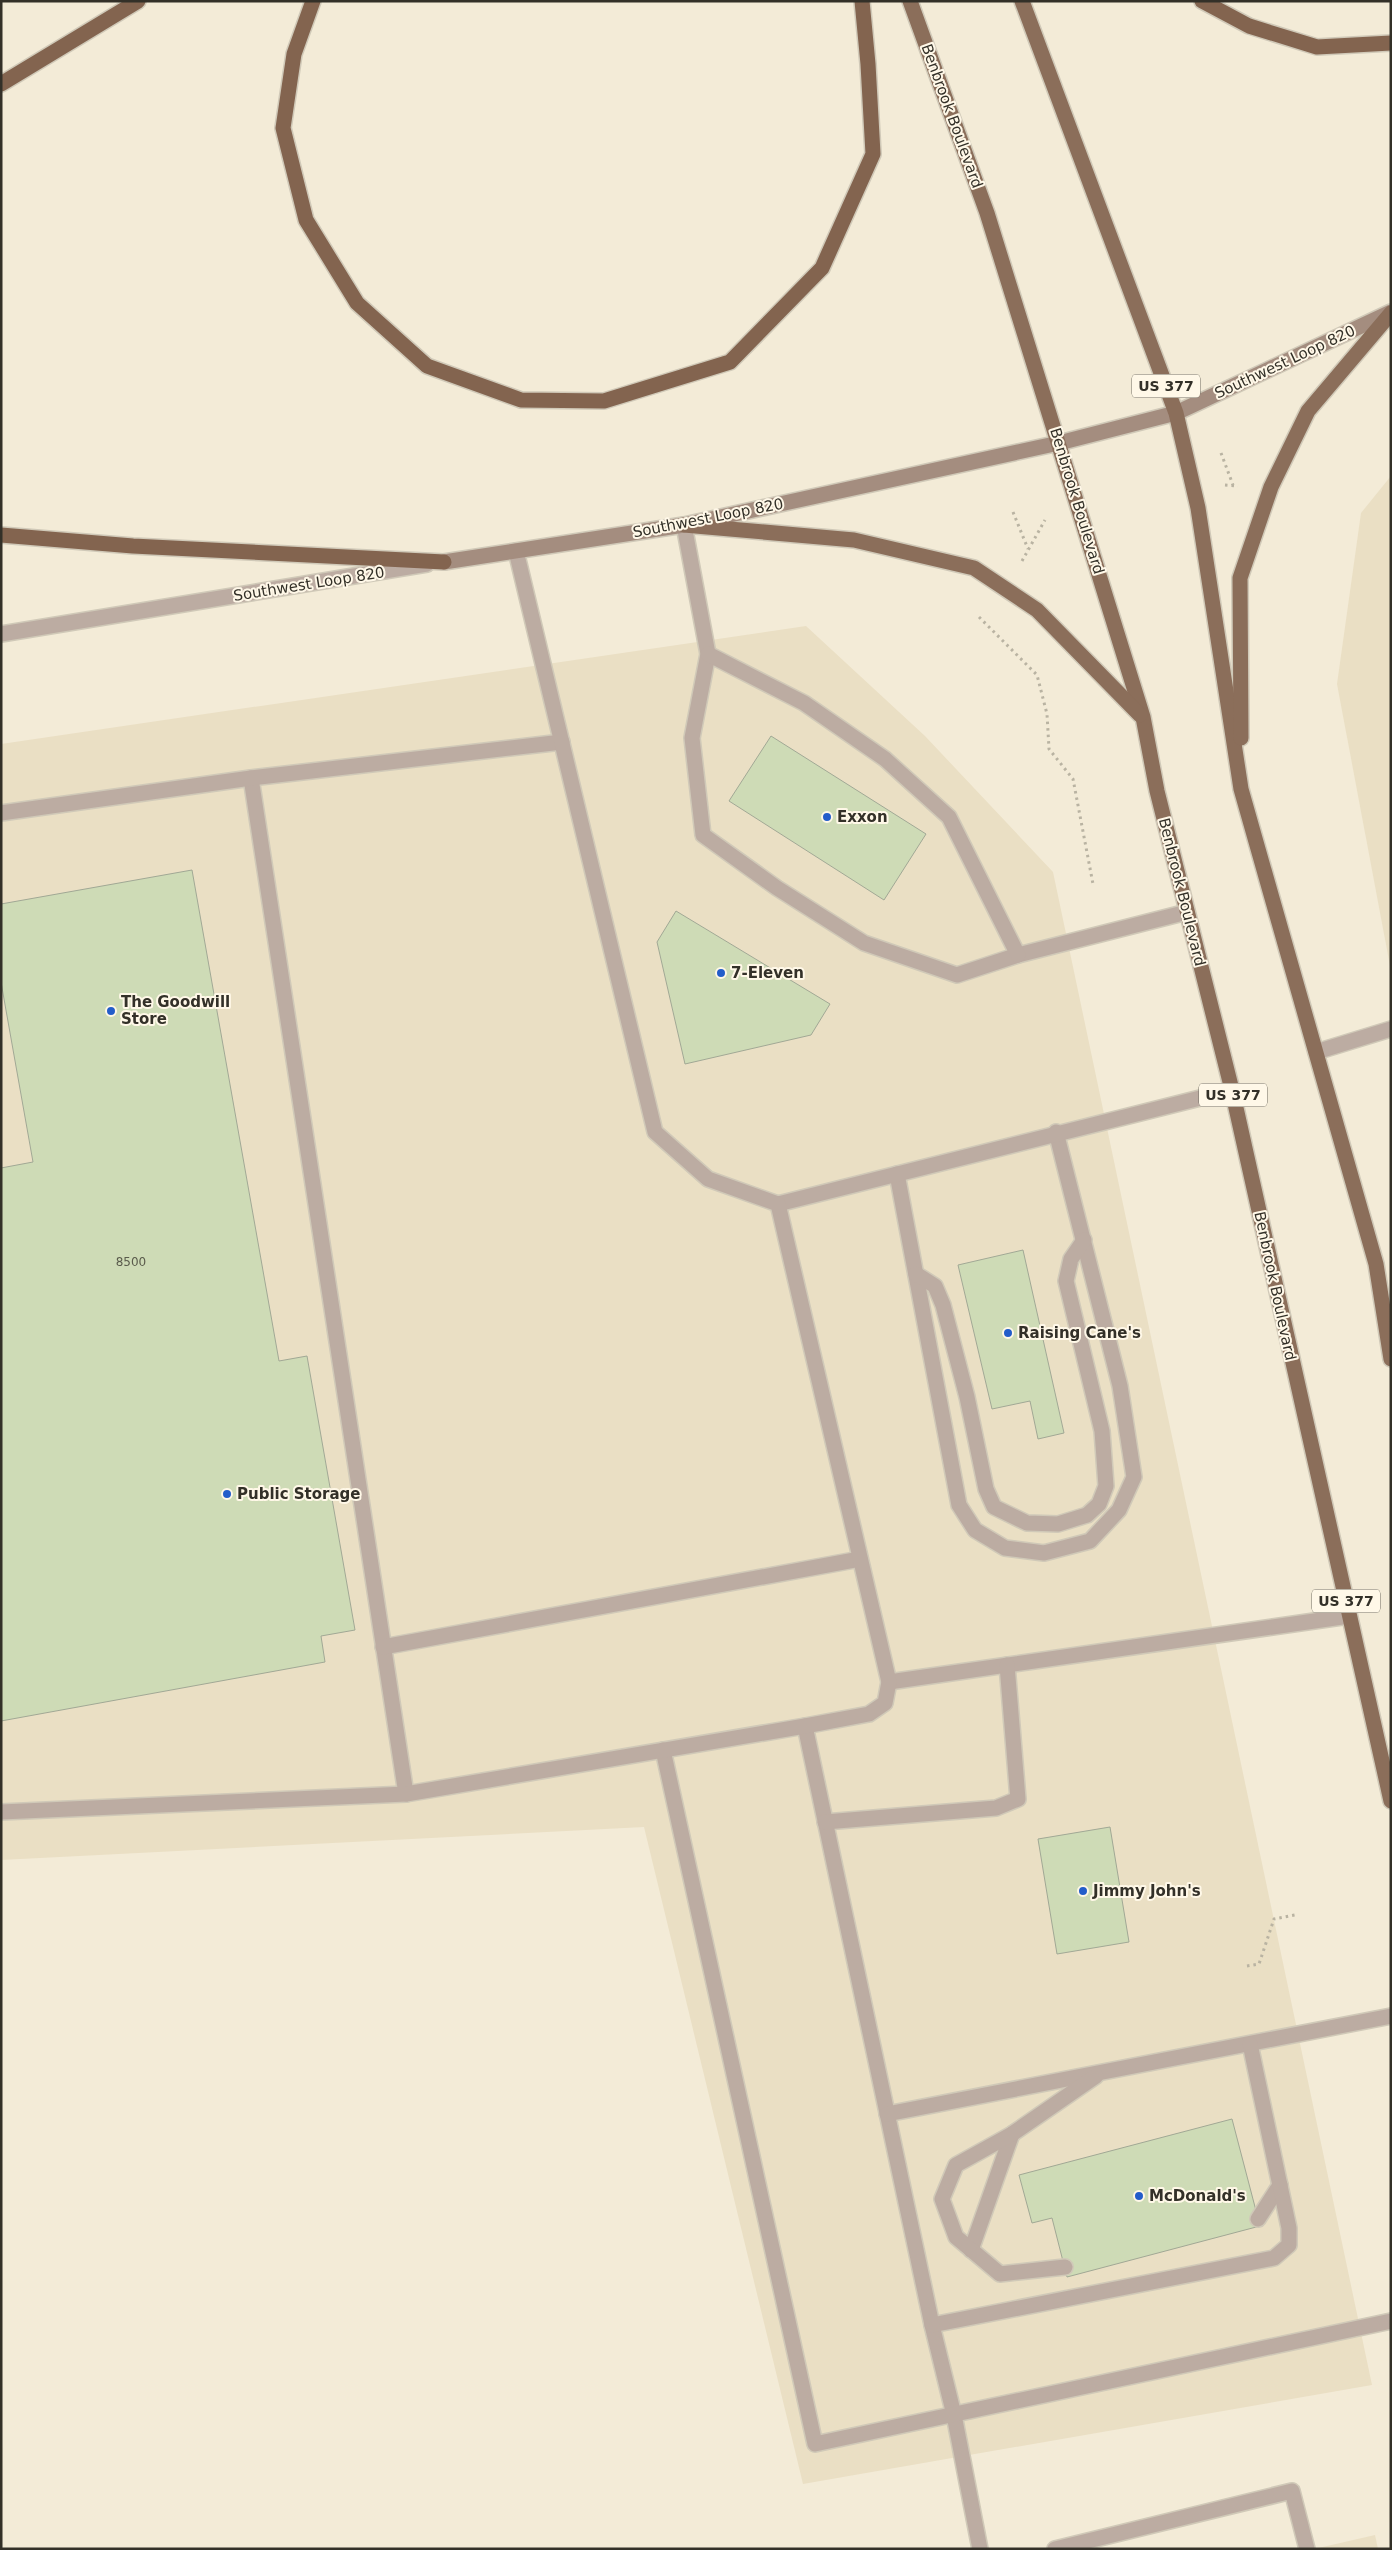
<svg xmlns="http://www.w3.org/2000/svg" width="1392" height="2550" viewBox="0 0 1392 2550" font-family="'DejaVu Sans',sans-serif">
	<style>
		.built { fill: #eadfc4 }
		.building { fill: #cedbb6; stroke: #a1a895 }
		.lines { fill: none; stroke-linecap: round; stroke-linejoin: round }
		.service-casing { stroke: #d0c9b8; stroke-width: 18 }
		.tertiary-casing { stroke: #d0c9b8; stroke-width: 18 }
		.secondary-casing { stroke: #d0c9b8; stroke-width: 18 }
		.trunk-casing { stroke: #d0c9b8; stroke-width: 18 }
		.motorway-casing { stroke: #d0c9b8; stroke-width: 18 }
		.path { stroke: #b9b3a2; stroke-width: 3; stroke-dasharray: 2.5 4; stroke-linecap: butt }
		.service { stroke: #bcaca2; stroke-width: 15 }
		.tertiary { stroke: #bcaca2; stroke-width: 15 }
		.secondary { stroke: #a48d7f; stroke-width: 15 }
		.trunk { stroke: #8b6e5a; stroke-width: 15 }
		.motorway { stroke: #83644f; stroke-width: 15 }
		.poi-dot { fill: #235dca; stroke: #fff8e8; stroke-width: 2 }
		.labels { text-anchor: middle; stroke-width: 4; stroke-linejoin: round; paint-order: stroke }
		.number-label { font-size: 12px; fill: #5a5b4c }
		.shield { fill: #fff8e8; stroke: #706c62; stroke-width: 1 }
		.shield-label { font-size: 14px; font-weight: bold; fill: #333028 }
		.street-label { font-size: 15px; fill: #333028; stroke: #fff8e8 }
		.poi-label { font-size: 15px; font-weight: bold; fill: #333028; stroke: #fff8e8; text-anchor: start }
	</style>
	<rect width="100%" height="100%" fill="#f3ebd7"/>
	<!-- built -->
	<g class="built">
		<path d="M1391,476V971L1337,684L1361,513Z"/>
		<path d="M806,626L925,736L1053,872L1372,2385L803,2484L644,1827L1,1860V744Z"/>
		<path d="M1375,2535L1378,2549H1314Z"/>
	</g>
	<!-- building -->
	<g class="building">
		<path d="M771,736L926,834L884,900L729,801Z"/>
		<path d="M192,870L279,1361L307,1356L355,1630L321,1636L325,1662L1,1721V1168L33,1162L1,982V904Z"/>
		<path d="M676,911L830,1004L811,1035L685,1064L657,942Z"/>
		<path d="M1023,1250L1064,1433L1038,1439L1030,1401L992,1409L958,1265Z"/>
		<path d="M1110,1827L1129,1942L1057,1954L1038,1839Z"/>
		<path d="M1232,2119L1260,2226L1067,2277L1052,2218L1032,2223L1019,2175Z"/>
	</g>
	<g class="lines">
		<!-- service casing -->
		<g class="service-casing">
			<g id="service">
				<path d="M684,525L708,654L692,738L703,835L777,888L864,943L957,975L1018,955L1187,912"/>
				<path d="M708,654L804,703L885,759L949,817L1018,955"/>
				<path d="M251,778L406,1794"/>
				<path d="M1,813L251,778L562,742"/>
				<path d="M1316,1052L1391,1029"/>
				<path d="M897,1174L959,1505L975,1530L1005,1548L1044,1553L1090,1541L1119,1510L1134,1477L1120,1386L1056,1132"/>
				<path d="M778,1204L1232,1090"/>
				<path d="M916,1274L935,1286L943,1305L967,1397L986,1489L994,1507L1027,1523L1058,1524L1087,1515L1099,1504L1106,1486L1102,1431L1066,1281L1071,1259L1084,1240"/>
				<path d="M383,1647L860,1559"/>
				<path d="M889,1682L1349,1616"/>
				<path d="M805,1726L932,2325L954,2415L980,2549"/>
				<path d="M663,1750L815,2444L1391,2321"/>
				<path d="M1,1812L406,1794L805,1726L869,1714L885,1703L889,1682L778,1204L708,1179L655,1132L516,551"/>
				<path d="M825,1822L996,1808L1018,1799L1007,1665"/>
				<path d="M887,2114L1391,2016"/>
				<path d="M1258,2219L1280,2185"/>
				<path d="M971,2250L1012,2134"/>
				<path d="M1065,2267L1000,2274L956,2237L942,2199L956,2165L1012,2134L1096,2076"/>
				<path d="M932,2325L1274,2258L1289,2245V2228L1250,2044"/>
				<path d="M1055,2549L1292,2491L1307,2549"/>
			</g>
		</g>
		<!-- tertiary casing -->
		<g class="tertiary-casing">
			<path id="tertiary" d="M1,634L427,564"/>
		</g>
		<!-- secondary casing -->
		<g class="secondary-casing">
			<path id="secondary" d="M444,562L684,525L1059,443L1176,413L1391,312"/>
		</g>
		<!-- trunk casing -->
		<g class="trunk-casing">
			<g id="trunk">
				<path d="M910,1L987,213L1143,717L1157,791L1232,1090L1391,1801"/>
				<path d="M1022,1L1176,413L1198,508L1241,789L1376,1264L1391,1359"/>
				<path d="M684,525L854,540L974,568L1037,610L1140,715"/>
				<path d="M1241,738L1240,578L1271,487L1308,411L1391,313"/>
			</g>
		</g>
		<!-- motorway casing -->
		<g class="motorway-casing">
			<g id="motorway">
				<path d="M313,1L294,54L283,128L306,220L357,303L427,366L521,400L604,401L730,362L822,268L873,154L868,64L862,1"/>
				<path d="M1202,1L1249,26L1317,47L1391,43"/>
				<path d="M1,84L138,1"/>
				<path d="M1,535L133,546L444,562"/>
			</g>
		</g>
		<!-- path -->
		<g class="path">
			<path d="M1221,453L1233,485"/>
			<path d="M1225,485L1238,486"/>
			<path d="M1013,512L1028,549"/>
			<path d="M1022,561L1045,520"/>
			<path d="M979,617L1037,675L1047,714L1049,749L1073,779L1093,884"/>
			<path d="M1247,1966L1259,1964L1274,1919L1295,1915"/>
		</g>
		<!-- service -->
		<use href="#service" class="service"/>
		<!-- tertiary -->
		<use href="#tertiary" class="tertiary"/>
		<!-- secondary -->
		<use href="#secondary" class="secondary"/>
		<!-- trunk -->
		<use href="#trunk" class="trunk"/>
		<!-- motorway -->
		<use href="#motorway" class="motorway"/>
	</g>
	<!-- markers -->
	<g class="poi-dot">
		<circle cx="827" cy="817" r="5"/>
		<circle cx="721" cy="973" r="5"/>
		<circle cx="111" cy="1011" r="5"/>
		<circle cx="1008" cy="1333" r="5"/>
		<circle cx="227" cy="1494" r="5"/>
		<circle cx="1083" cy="1891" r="5"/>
		<circle cx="1139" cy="2196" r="5"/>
	</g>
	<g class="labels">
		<!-- number labels -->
		<g class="number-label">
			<text x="131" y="1266">8500</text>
		</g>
		<!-- shield labels -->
		<g class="shield">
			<rect x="1132" y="374.5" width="68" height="23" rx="4"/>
			<rect x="1199" y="1083.5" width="68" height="23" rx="4"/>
			<rect x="1312" y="1589.5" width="68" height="23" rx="4"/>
		</g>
		<g class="shield-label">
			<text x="1166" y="391">US 377</text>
			<text x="1233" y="1100">US 377</text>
			<text x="1346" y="1606">US 377</text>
		</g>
		<!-- street labels -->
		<g class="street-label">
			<text transform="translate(952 116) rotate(70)" y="5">Benbrook Boulevard</text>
			<text transform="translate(1285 362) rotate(-25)" y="5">Southwest Loop 820</text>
			<text transform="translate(1077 501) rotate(73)" y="5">Benbrook Boulevard</text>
			<text transform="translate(708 518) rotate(-11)" y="5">Southwest Loop 820</text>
			<text transform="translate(309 584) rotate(-9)" y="5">Southwest Loop 820</text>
			<text transform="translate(1182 892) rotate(76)" y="5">Benbrook Boulevard</text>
			<text transform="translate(1275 1286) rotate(78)" y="5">Benbrook Boulevard</text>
		</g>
		<!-- poi labels -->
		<g class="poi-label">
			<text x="837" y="822">Exxon</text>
			<text x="731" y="978">7-Eleven</text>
			<text x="121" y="1007">The Goodwill<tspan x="121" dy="17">Store</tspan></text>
			<text x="1018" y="1338">Raising Cane's</text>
			<text x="237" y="1499">Public Storage</text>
			<text x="1093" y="1896">Jimmy John's</text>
			<text x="1149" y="2201">McDonald's</text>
		</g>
	</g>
	<!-- border -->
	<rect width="1392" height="2550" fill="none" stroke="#333028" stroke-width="5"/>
</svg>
